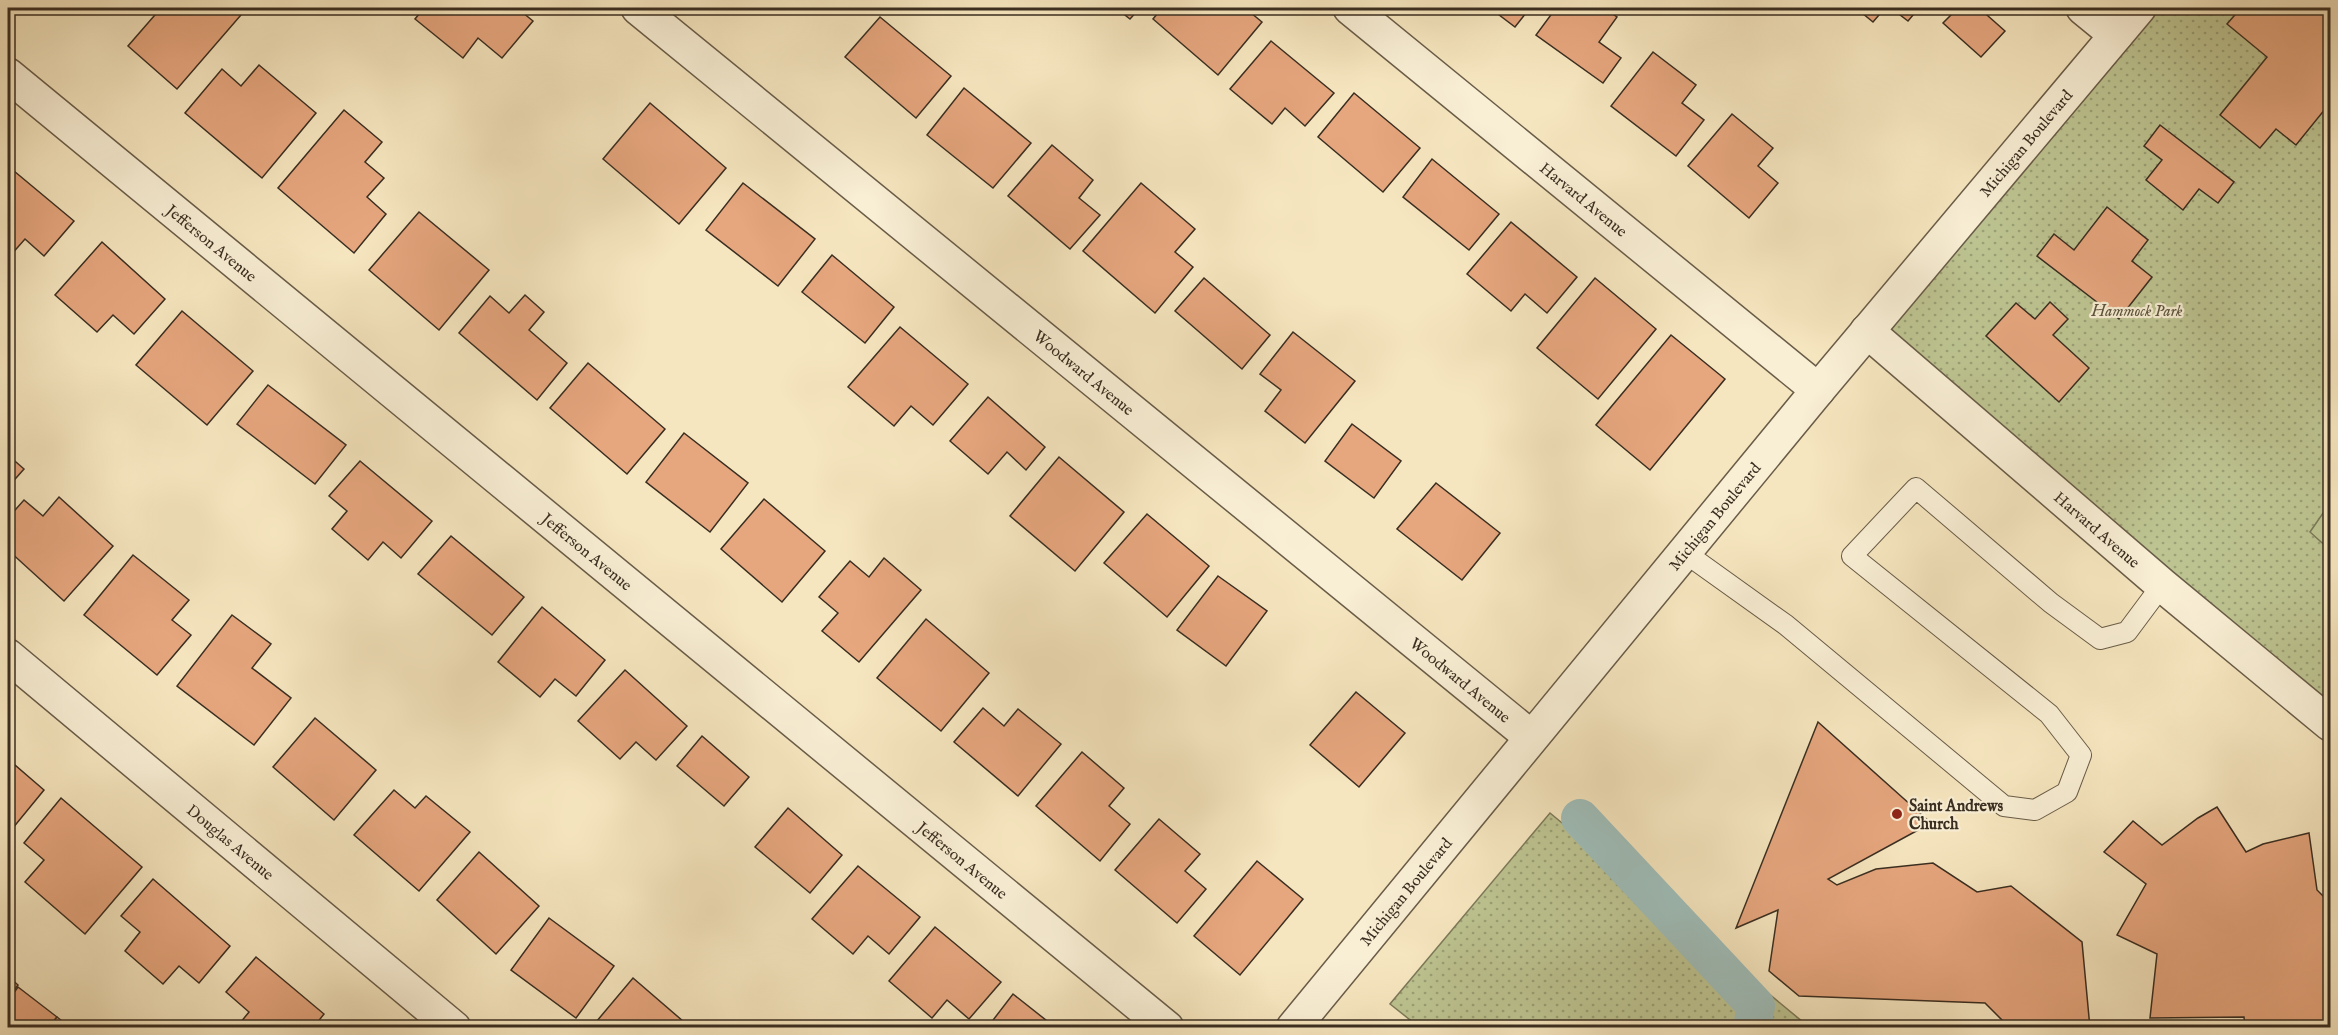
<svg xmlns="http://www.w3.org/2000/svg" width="2338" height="1035" viewBox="0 0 2338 1035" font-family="'IM FELL English',serif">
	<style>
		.grass { fill: url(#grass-dots); stroke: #7c7959; stroke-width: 1.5 }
		.garden { fill: #bdc491; stroke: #7c7959; stroke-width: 1.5 }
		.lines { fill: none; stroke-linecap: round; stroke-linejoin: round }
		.canal { stroke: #9fbeba; stroke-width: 38 }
		.building { fill: #e6a67e; stroke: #3a2e21; stroke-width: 1.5 }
		.service-casing { stroke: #695c48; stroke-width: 22 }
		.minor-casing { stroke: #695c48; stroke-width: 36 }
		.tertiary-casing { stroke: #695c48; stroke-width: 36 }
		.service { stroke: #f9efd5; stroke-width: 20 }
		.minor { stroke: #f9efd5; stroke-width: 33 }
		.tertiary { stroke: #f9efd5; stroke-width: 33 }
		.poi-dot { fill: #8f2418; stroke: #f9efd5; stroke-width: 2 }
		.labels { text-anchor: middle; stroke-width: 4.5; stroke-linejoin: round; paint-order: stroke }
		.street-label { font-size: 16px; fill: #3a2e21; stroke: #f9efd5 }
		.park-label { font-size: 16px; font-style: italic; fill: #5b543d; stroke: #f9efd5 }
		.poi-label { font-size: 16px; font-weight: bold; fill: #3a2e21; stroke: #f9efd5; text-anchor: start }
	</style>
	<defs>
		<pattern id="grass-dots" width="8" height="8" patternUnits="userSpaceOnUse" patternTransform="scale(1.5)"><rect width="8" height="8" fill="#bdc491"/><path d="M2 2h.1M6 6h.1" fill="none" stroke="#9ba076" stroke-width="1.8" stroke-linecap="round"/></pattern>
	</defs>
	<rect width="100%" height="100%" fill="#f6e6bf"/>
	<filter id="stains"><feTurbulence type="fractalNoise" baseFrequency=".00333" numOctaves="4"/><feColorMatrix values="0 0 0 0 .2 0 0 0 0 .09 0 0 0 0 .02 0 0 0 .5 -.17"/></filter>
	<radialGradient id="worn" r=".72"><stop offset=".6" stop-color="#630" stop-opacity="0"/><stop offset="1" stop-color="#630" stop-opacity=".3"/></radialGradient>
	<!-- grass -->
	<g class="grass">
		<path d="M2142,8H2330V729L1867,331Z"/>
		<path d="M1550,813L1809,1027H1419L1390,1004Z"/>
	</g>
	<!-- garden -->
	<path class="garden" d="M2330,503V550L2310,532Z"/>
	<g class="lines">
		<!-- canal -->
		<path class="canal" d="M1580,818L1756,1006L1752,1028"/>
	</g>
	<!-- building -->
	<g class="building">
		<path d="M161,8H247L177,89L128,46Z"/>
		<path d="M424,8H517L533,21L502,58L478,38L463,58L415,19Z"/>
		<path d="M1116,8H1140L1130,19Z"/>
		<path d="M1162,8H1245L1262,22L1218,75L1153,19Z"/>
		<path d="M1490,8H1530L1515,27Z"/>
		<path d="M1556,8H1604L1617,17L1599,42L1621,58L1603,83L1536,35Z"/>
		<path d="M1856,8H1885L1873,22Z"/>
		<path d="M1891,8H1919L1908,21Z"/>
		<path d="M1958,8H1979L2005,31L1981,57L1943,23Z"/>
		<path d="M2241,8H2330V103L2296,145L2276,129L2260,148L2220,115L2267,57L2227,24Z"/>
		<path d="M880,17L951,76L916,118L845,57Z"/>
		<path d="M1271,41L1334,93L1305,126L1285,108L1272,124L1230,89Z"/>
		<path d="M1653,52L1696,85L1682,103L1704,120L1676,156L1611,106Z"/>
		<path d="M259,65L316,113L262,178L185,113L222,69L241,86Z"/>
		<path d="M964,88L1031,143L993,188L927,135Z"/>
		<path d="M1354,93L1420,148L1383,192L1318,137Z"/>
		<path d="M650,103L726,168L679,224L603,159Z"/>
		<path d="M344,110L382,142L365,162L384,178L367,197L386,214L354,253L278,188Z"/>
		<path d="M1732,114L1773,148L1758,166L1778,183L1749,218L1688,166Z"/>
		<path d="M2160,125L2234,182L2218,203L2199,189L2183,210L2146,180L2162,160L2144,146Z"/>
		<path d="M1052,145L1093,180L1079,198L1100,215L1070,249L1008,196Z"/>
		<path d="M1432,159L1499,214L1469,250L1403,197Z"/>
		<path d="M14,171L74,221L44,256L25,239L10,256L8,253V179Z"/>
		<path d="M743,183L815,239L778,286L706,230Z"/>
		<path d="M1141,183L1195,229L1175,252L1193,267L1155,313L1083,251Z"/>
		<path d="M2107,207L2148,240L2132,261L2152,277L2119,319L2037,256L2054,234L2074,250Z"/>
		<path d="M419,212L489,270L439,330L369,270Z"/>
		<path d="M1511,222L1577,277L1547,313L1525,294L1511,311L1467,274Z"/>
		<path d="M102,242L165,299L134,334L113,315L97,332L55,295Z"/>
		<path d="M832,255L894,307L865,343L802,292Z"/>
		<path d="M1204,278L1270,335L1242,369L1175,311Z"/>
		<path d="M1595,278L1656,329L1598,399L1537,348Z"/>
		<path d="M525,295L544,312L529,330L567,363L537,400L459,333L490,296L509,313Z"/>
		<path d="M2050,302L2068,319L2053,335L2089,368L2059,402L1986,336L2016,303L2035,319Z"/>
		<path d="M182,311L253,371L207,425L136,365Z"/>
		<path d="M900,327L968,384L933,425L911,406L894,426L848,387Z"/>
		<path d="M1293,332L1355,381L1305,443L1265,411L1281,390L1260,374Z"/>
		<path d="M1671,335L1725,379L1650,470L1596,425Z"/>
		<path d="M588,363L665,429L627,474L550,408Z"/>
		<path d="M268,385L346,445L315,484L237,424Z"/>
		<path d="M988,397L1045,447L1026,470L1007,452L988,474L950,441Z"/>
		<path d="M1352,424L1401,461L1374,498L1325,461Z"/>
		<path d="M684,433L748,483L710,532L646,482Z"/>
		<path d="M8,455L24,469L8,487Z"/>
		<path d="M1059,457L1124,512L1075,571L1010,516Z"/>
		<path d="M360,461L432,521L401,558L383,542L368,560L332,529L347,511L329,496Z"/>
		<path d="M1436,483L1500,533L1462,580L1397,529Z"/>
		<path d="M59,497L113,546L64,601L8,550V518L24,500L43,516Z"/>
		<path d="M764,499L825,551L782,602L721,549Z"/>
		<path d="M1147,514L1209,566L1167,617L1104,563Z"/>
		<path d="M451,536L524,597L492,635L418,574Z"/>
		<path d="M133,555L189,600L172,620L191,635L157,675L84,615Z"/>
		<path d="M884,558L921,590L859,662L822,631L838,613L819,597L850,561L869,577Z"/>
		<path d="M1218,576L1267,611L1226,666L1177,630Z"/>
		<path d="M542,607L605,660L576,696L555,679L540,697L498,662Z"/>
		<path d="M232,615L271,644L252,668L291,698L254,745L177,686Z"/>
		<path d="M926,619L989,673L941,731L877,678Z"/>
		<path d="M625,670L687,726L656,760L636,742L620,759L578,721Z"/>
		<path d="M1356,692L1405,733L1359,787L1310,745Z"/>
		<path d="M983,708L1004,726L1018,709L1061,744L1018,796L954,742Z"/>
		<path d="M315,718L376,770L334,820L273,767Z"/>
		<path d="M1818,722L1931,823L1828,879L1837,885L1876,869L1933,863L1977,892L2011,886L2082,942L2090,1028H2010L1985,1003L1799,996L1769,971L1778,910L1736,928Z"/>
		<path d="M702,736L749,777L724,806L677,766Z"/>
		<path d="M1082,752L1124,788L1109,806L1130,824L1100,861L1036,806Z"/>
		<path d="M8,759L44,790L8,834Z"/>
		<path d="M394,790L415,808L426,796L470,832L419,891L354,835Z"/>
		<path d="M61,798L142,867L85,934L25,882L44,860L24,843Z"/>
		<path d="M2217,807L2246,852L2263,844L2309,833L2317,890L2330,903V1020L2324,1028H2245L2244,1017L2150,1018L2157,954L2117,935L2146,884L2104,852L2133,821L2162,845L2198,818Z"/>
		<path d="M788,808L842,855L810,893L755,847Z"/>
		<path d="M1159,819L1200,854L1185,871L1206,889L1177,923L1115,870Z"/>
		<path d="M479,852L539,906L496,954L437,900Z"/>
		<path d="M1257,861L1303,899L1240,975L1194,936Z"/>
		<path d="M858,866L920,917L889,954L868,936L853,954L812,919Z"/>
		<path d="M153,879L230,946L199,983L179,966L163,984L125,951L140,932L121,916Z"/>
		<path d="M549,918L614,966L576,1018L511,970Z"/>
		<path d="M935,927L1001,982L969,1019L947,1000L932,1018L889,981Z"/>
		<path d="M256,957L324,1014L313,1028H236L249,1012L226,992Z"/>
		<path d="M8,976L18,985L8,998Z"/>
		<path d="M633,978L691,1028H591Z"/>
		<path d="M18,987L57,1017L48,1028H8V1001Z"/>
		<path d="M1013,994L1056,1028H987Z"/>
		<path d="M57,1017L71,1028H48Z"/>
	</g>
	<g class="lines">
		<!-- service casing -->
		<g class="service-casing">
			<path id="service" d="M1684,552L1786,625L2004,806L2035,810L2067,792L2081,755L2049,714L1852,556L1916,488L2051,603L2100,639L2127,632L2162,585"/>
		</g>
		<!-- minor casing -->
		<g class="minor-casing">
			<g id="minor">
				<path id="s1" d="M638,8L1531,737"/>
				<path id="s2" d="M1350,8L1818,390"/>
				<path d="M2083,8L2116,35"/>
				<path id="s3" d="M8,75L1167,1028"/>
				<path id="s4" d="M1867,331L2162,585L2330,724"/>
				<path id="s5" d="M8,656L454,1028"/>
			</g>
		</g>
		<!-- tertiary casing -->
		<g class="tertiary-casing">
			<g id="tertiary">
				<path id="s6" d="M1293,1028L1818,390L2139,8"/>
			</g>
		</g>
		<!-- service -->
		<use href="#service" class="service"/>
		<!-- minor -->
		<use href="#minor" class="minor"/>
		<!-- tertiary -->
		<use href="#tertiary" class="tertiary"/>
	</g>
	<!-- markers -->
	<circle class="poi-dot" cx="1897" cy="814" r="6"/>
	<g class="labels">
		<!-- street labels -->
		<g class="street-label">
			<text dy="6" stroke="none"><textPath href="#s6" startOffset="1149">Michigan Boulevard</textPath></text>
			<text dy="6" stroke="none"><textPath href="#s2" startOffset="302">Harvard Avenue</textPath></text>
			<text dy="6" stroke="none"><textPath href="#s3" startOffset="264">Jefferson Avenue</textPath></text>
			<text dy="6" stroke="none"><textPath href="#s1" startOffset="576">Woodward Avenue</textPath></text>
			<text dy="6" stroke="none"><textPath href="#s6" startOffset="663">Michigan Boulevard</textPath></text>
			<text dy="6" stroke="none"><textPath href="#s4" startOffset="304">Harvard Avenue</textPath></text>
			<text dy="6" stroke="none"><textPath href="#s3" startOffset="750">Jefferson Avenue</textPath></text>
			<text dy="6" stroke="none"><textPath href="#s1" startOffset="1062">Woodward Avenue</textPath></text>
			<text dy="6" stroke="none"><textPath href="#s5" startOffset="290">Douglas Avenue</textPath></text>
			<text dy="6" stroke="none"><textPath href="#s3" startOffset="1236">Jefferson Avenue</textPath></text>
			<text dy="6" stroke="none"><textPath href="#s6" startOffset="177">Michigan Boulevard</textPath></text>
		</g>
		<!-- park labels -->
		<g class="park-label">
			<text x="2137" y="316">Hammock Park</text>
		</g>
		<!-- poi labels -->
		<g class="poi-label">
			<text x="1909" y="811">Saint Andrews<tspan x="1909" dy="18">Church</tspan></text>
		</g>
	</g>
	<!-- margin -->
	<rect width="2338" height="1035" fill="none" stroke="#f6e6bf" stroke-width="30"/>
	<rect x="9" y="9" width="2320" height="1017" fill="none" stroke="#3a2e21" stroke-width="3"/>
	<rect x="15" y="15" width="2308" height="1005" fill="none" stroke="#3a2e21" stroke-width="1.5"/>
	<rect width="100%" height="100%" filter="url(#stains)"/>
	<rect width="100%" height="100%" fill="url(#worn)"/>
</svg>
